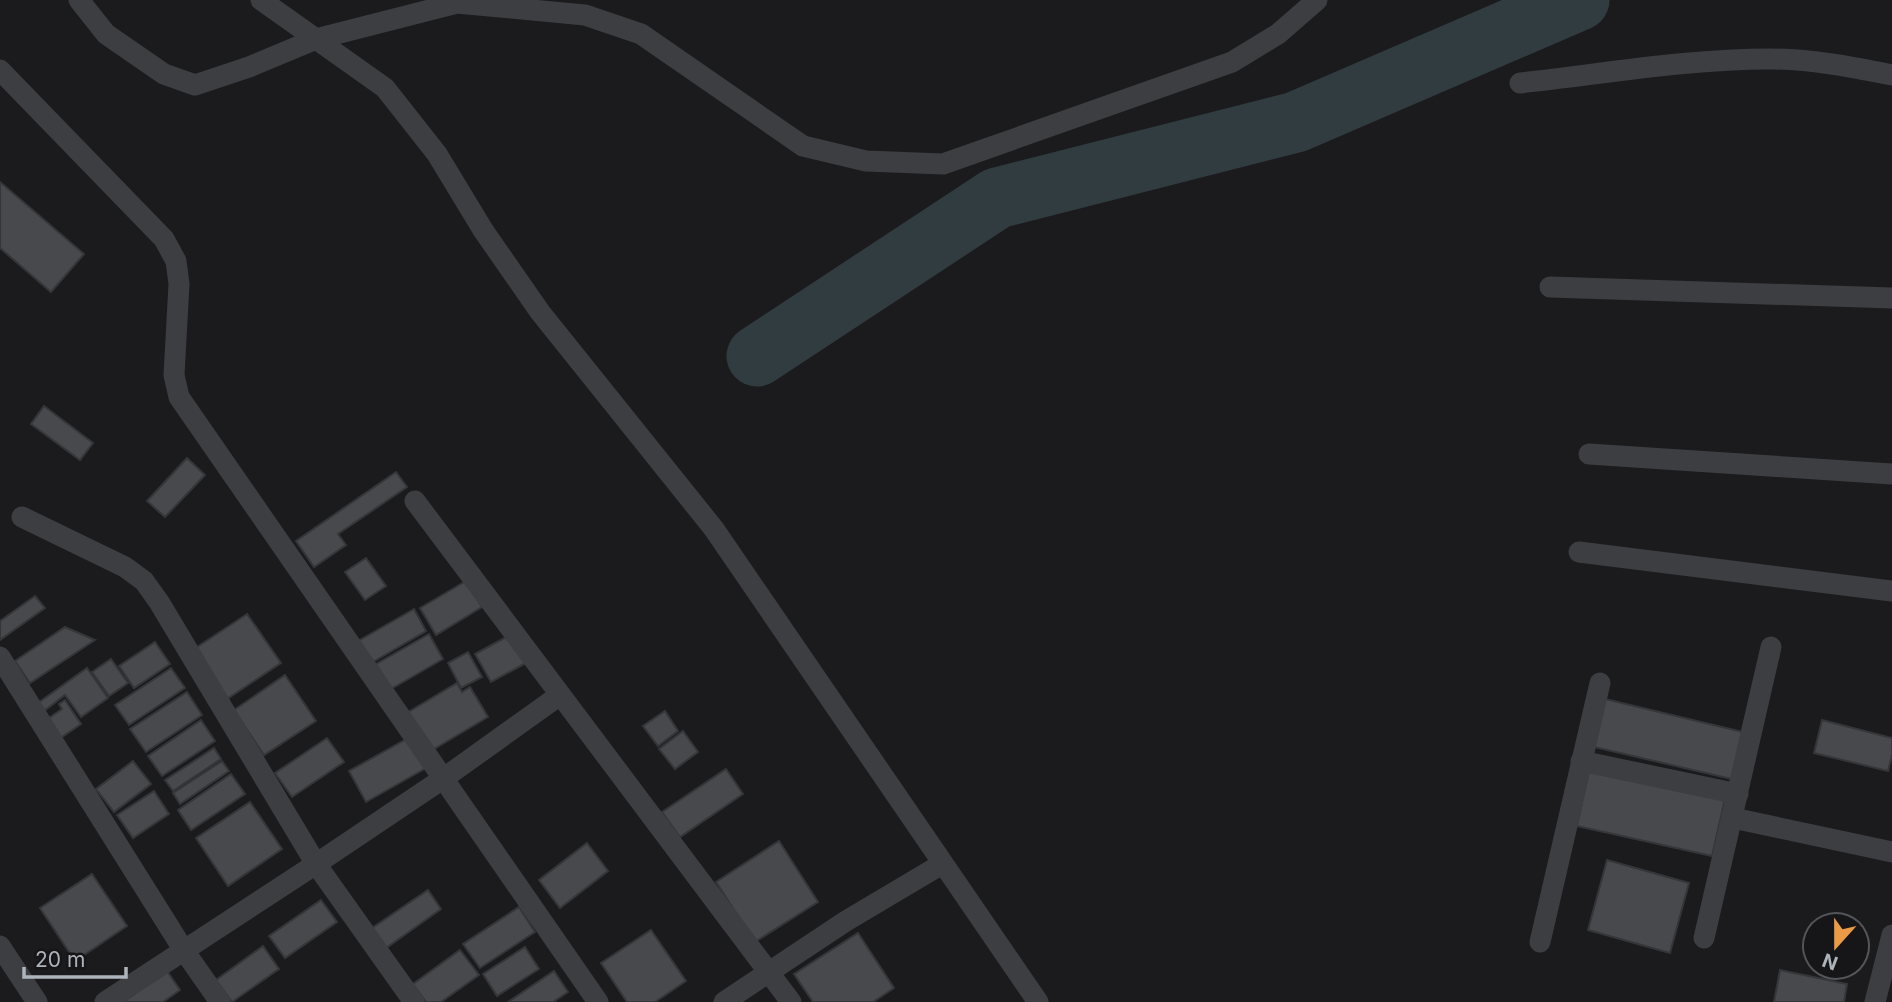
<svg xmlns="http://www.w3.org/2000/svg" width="1892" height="1002" viewBox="0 0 1892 1002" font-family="Inter,sans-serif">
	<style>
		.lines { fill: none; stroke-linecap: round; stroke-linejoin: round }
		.river { stroke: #313c41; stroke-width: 61 }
		.building { fill: #48494d; stroke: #353639; stroke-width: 2 }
		.street { stroke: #3c3e42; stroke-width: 21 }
	</style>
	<rect width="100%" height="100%" fill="#1b1b1d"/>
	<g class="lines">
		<!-- river -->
		<path class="river" d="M757,356L997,198L1296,122L1579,0"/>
	</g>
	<!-- building -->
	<g class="building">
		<path d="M0,182L84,254L51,292L0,248Z"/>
		<path d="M44,406L93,443L80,460L31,424Z"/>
		<path d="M187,458L205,475L165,517L147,501Z"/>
		<path d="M396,472L407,487L338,534L346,545L314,567L296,541Z"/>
		<path d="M366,558L386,586L365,600L345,572Z"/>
		<path d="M466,581L482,607L436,635L420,608Z"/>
		<path d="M35,596L45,608L0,640V621Z"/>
		<path d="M414,609L426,631L371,663L358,641Z"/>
		<path d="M247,614L281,663L227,699L194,649Z"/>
		<path d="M65,627L95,640L30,683L15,661Z"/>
		<path d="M429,634L443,659L391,689L376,664Z"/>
		<path d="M510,635L526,663L491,682L475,654Z"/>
		<path d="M155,642L170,664L134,688L119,666Z"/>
		<path d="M468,652L482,677L461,688L448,663Z"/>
		<path d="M111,659L128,683L109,696L92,672Z"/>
		<path d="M87,668L108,698L81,717L65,695L44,711L38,703Z"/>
		<path d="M171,668L185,688L129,725L115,705Z"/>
		<path d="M285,675L316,721L264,755L234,710Z"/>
		<path d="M457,683L462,692L470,687L488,717L429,752L405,714Z"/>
		<path d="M187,692L202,715L146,752L130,729Z"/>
		<path d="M1601,698L1747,733L1736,780L1590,746Z"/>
		<path d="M65,700L81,724L59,739L46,720L62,709L59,704Z"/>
		<path d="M665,711L678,731L658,746L643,726Z"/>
		<path d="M201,720L215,741L162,776L148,756Z"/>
		<path d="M1822,720L1892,738V755L1888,771L1814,753Z"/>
		<path d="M683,731L698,752L675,769L659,749Z"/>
		<path d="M410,737L428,767L366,802L349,771Z"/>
		<path d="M327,738L344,762L292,797L275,773Z"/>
		<path d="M214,748L221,759L173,791L165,780Z"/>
		<path d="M133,761L151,784L114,812L96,789Z"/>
		<path d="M222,761L229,771L180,804L173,793Z"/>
		<path d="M726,769L743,794L680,837L662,812Z"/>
		<path d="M1589,769L1725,799L1712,856L1577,826Z"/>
		<path d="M231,774L245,794L191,830L178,810Z"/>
		<path d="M154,791L169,814L133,838L117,815Z"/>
		<path d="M250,802L282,849L228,886L196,838Z"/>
		<path d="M779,841L818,902L755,942L716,882Z"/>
		<path d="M587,843L608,871L560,908L539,880Z"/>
		<path d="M1607,860L1689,883L1670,953L1588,930Z"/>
		<path d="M92,874L127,926L75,961L40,908Z"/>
		<path d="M428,890L441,909L386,948L372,928Z"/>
		<path d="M321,900L337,922L285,958L269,936Z"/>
		<path d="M519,907L535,932L480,968L463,944Z"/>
		<path d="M651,930L686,981L655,1002H627L601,963Z"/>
		<path d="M858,933L894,988L873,1002H813L794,974Z"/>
		<path d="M263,946L279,969L232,1002L216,980Z"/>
		<path d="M525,947L539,969L497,996L483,974Z"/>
		<path d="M460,950L479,975L441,1002H426L413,984Z"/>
		<path d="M1780,970L1847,984L1844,1002H1774Z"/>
		<path d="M167,971L180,990L163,1002H123Z"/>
		<path d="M554,971L568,992L553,1002H508Z"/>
	</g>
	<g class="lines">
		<!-- street -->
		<g class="street">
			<path d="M79,0L106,34L164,74L195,85L249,67L316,39L457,3L585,15L641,34L803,146L866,161L943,164L1232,62L1278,34L1317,0"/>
			<path d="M261,0L385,88L437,154L483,230L540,312L714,529L1038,1002"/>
			<path d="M0,70L164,239L176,261L179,284L174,375L179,397L598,1002"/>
			<path d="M1520,83C1603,74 1687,59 1770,59C1811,59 1852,67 1892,75"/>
			<path d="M1550,287L1892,298"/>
			<path d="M1589,454L1892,474"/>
			<path d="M415,501L791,1002"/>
			<path d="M22,517L125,567L144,581L159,602L316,864L414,1002"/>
			<path d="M1579,552L1892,591"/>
			<path d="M0,657L183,949L220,1002"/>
			<path d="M1581,761L1738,794"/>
			<path d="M1733,818L1892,852"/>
			<path d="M1704,938L1771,647"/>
			<path d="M1540,942L1600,683"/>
			<path d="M0,946L37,1002"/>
			<path d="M105,1002L316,864L444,778L560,695"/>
			<path d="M724,1002L846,921L942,864"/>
			<path d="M1875,1002L1892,935"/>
		</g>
	</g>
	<!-- north arrow -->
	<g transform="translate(1836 946) rotate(201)"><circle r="33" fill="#161618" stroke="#53555a" stroke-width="2"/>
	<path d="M0-5L12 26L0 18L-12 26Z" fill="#eb9b45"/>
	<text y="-10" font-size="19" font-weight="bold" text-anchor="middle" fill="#aeb4bc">N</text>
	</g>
	<!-- scale -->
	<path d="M24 967v10h102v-10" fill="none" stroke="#aeb4bc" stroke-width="3.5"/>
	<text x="35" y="967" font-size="21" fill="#aeb4bc" stroke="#161618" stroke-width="5" paint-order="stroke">20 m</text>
</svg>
